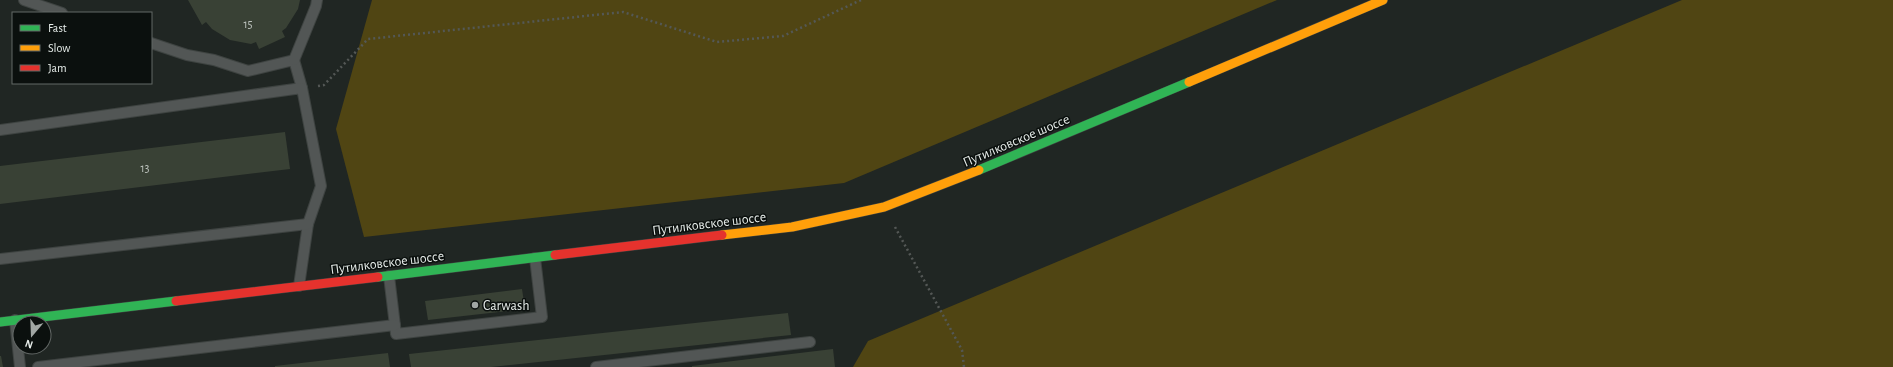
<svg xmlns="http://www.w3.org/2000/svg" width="1893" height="367" viewBox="0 0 1893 367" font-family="'Alegreya Sans',sans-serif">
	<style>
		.forest { fill: #504513 }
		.building { fill: #394135 }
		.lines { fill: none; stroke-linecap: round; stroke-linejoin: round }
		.lane-casing { stroke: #3e4341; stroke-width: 12 }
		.fast-casing { stroke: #3e4341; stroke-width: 10 }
		.slow-casing { stroke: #3e4341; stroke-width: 10 }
		.jam-casing { stroke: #3e4341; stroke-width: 10 }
		.path { stroke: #545856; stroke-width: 2.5; stroke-dasharray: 2 3; stroke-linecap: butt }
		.lane { stroke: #525655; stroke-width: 10 }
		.fast { stroke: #30b455; stroke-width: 9 }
		.slow { stroke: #ff9f0a; stroke-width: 9 }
		.jam { stroke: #e5322d; stroke-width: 9 }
		.poi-dot { fill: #a1a7a4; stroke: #0b100e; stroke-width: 1.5 }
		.labels { text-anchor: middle; stroke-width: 3; stroke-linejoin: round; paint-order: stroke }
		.number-label { font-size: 12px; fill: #bcc2bd }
		.street-label { font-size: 14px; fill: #e7edea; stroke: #0b100e }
		.poi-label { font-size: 14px; fill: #e7edea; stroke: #0b100e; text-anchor: start }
	</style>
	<rect width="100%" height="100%" fill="#202623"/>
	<!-- forest -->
	<g class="forest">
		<path d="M372,0H1277L844,183L364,237L336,129Z"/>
		<path d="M1682,0H1893V367H853L868,341Z"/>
	</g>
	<!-- building -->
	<g class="building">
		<path d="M188,0H300L298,9L286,28L282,31L285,37L259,49L256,42L251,44L230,40L212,29L206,22L202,25Z"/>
		<path d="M285,132L290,169L0,204V166Z"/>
		<path d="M522,289L525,309L428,320L425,301Z"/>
		<path d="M788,313L791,335L491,367H411L409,354Z"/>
		<path d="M833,349L835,367H692V366Z"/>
		<path d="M388,353L390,367H275V366Z"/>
		<path d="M0,356H1L3,367H0Z"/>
	</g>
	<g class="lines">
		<!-- lane casing -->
		<g class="lane-casing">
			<g id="lane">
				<path d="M24,0L62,13"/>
				<path d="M151,43L187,55L214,60L248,71L294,60L302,88"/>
				<path d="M294,60L316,6L317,0"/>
				<path d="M0,130L302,88L321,186L308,224L299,286"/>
				<path d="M0,259L308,224"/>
				<path d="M389,276L396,334L542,317L535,258"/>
				<path d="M15,320L20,367"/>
				<path d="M38,367L395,325"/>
				<path d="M596,367L810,342"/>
			</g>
		</g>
		<!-- fast casing -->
		<g class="fast-casing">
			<g id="fast">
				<path d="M979,170L1189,82"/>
				<path d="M378,277L555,255"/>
				<path d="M0,322L176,301"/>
			</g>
		</g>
		<!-- slow casing -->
		<g class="slow-casing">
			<g id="slow">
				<path d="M1189,82L1383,0"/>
				<path d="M722,235L792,227L884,207L979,170"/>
			</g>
		</g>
		<!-- jam casing -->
		<g class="jam-casing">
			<g id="jam">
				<path d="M555,255L722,235"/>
				<path d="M176,301L378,277"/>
			</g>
		</g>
		<!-- path -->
		<g class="path">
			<path d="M318,86L324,85L368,39L623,12L717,42L783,36L861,0"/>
			<path d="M895,227L962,350L964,367"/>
		</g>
		<!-- lane -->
		<use href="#lane" class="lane"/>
		<!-- fast -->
		<use href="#fast" class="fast"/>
		<!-- slow -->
		<use href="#slow" class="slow"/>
		<!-- jam -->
		<use href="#jam" class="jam"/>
	</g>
	<!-- markers -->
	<circle class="poi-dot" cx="475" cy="305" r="4"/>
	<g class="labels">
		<!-- number labels -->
		<g class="number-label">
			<text x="248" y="28">15</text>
			<text x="145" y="172">13</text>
		</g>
		<!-- street labels -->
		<g class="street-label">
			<text transform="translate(1016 140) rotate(-23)" y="5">Путилковское шоссе</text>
			<text transform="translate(709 223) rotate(-7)" y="5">Путилковское шоссе</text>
			<text transform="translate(387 262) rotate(-7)" y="5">Путилковское шоссе</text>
		</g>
		<!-- poi labels -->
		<g class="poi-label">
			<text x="483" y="310">Carwash</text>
		</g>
	</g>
	<!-- legend -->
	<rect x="12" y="12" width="140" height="72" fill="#0b100e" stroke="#636866"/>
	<rect x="20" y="25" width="20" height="6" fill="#30b455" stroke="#636866"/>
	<text x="48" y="32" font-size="12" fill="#e7edea">Fast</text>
	<rect x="20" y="45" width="20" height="6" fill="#ff9f0a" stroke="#636866"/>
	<text x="48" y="52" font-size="12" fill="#e7edea">Slow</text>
	<rect x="20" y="65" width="20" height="6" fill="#e5322d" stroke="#636866"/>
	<text x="48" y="72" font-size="12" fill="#e7edea">Jam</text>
	<!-- north arrow -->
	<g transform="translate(32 335) rotate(199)"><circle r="19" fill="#0b100e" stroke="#636866"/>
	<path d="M0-3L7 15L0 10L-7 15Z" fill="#a1a7a4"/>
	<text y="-6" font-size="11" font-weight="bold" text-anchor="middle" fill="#e7edea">N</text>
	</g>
</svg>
